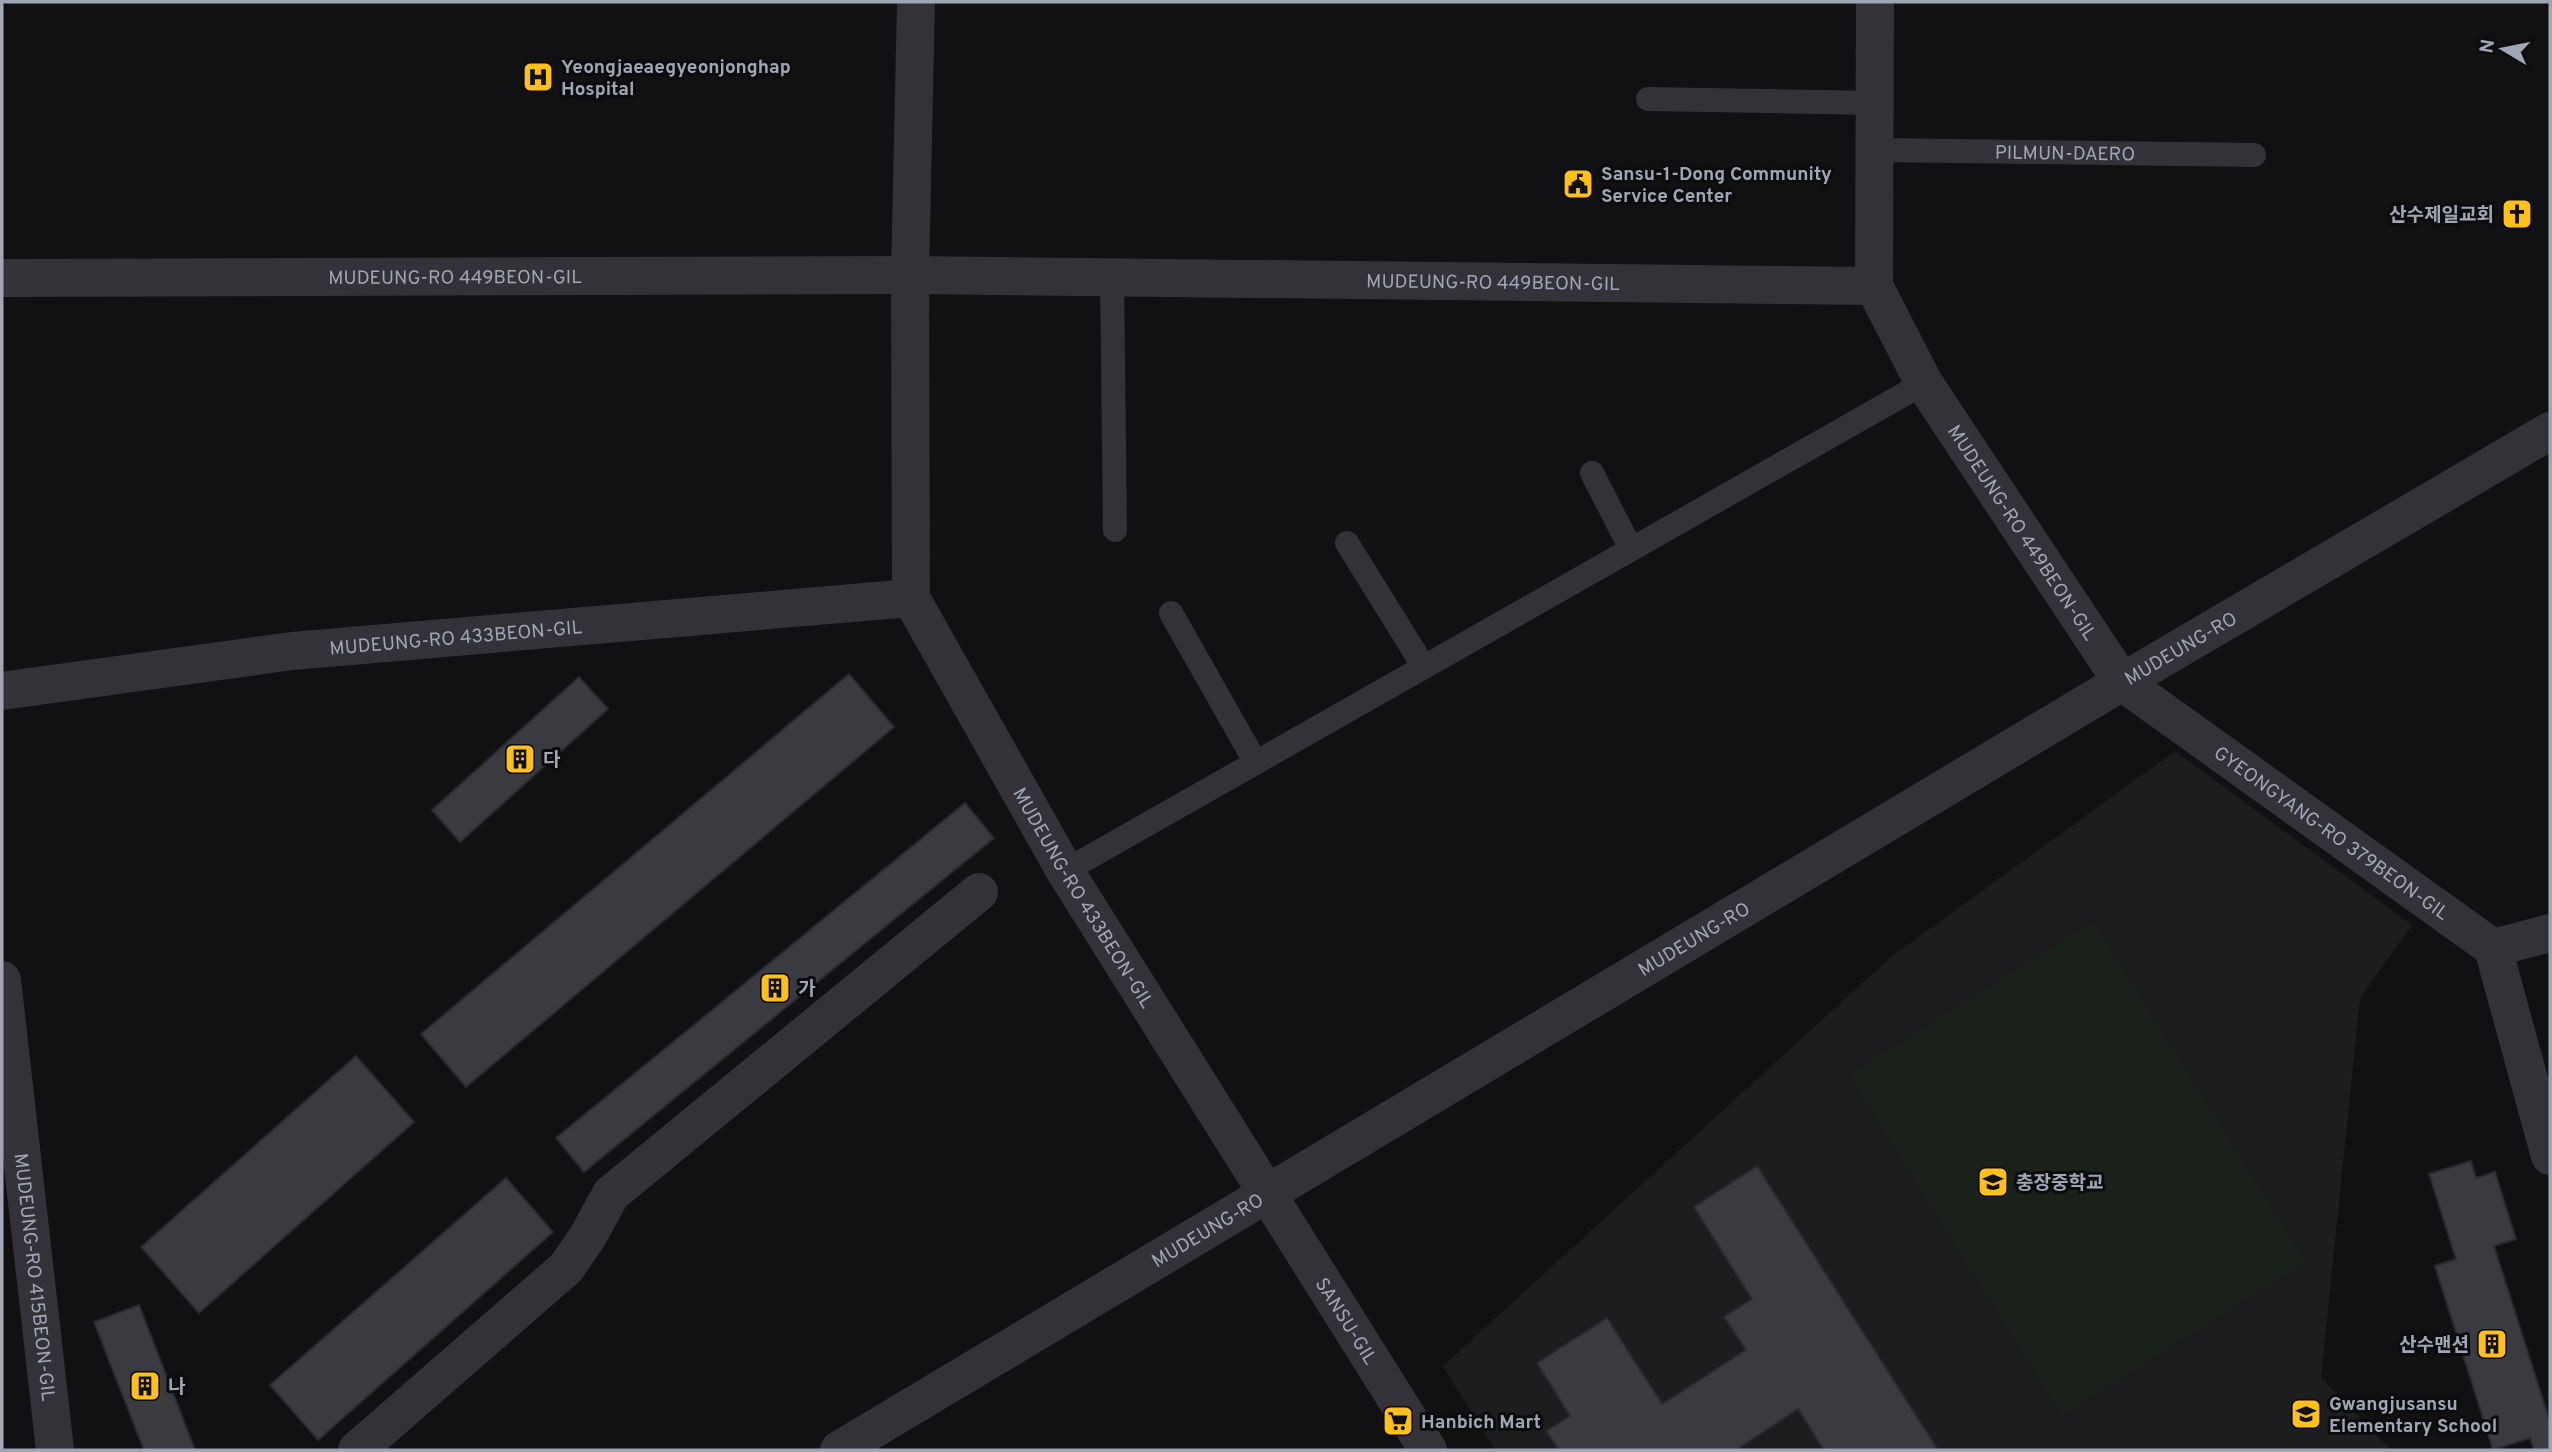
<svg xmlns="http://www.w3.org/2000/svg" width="2552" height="1452" viewBox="0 0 2552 1452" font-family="Overpass,'Noto Sans KR',sans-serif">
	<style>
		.built { fill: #1d1d20 }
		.green { fill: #19211a }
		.building { fill: #3a3b41; stroke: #2b2b2f; stroke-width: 2 }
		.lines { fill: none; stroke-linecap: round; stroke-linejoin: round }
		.service { stroke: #323238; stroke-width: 24 }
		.minor { stroke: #323238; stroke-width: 38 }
		.tertiary { stroke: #323238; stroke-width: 38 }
		.labels { text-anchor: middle; stroke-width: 6; stroke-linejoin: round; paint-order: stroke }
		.poi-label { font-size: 19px; font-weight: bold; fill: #a1a6b5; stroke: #0c0c0e; text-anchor: start }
		.street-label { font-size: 19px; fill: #a1a6b5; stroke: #0c0c0e }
	</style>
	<rect width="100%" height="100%" fill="#111113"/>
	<!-- built -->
	<path class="built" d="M2175,751L2412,925L2360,998L2321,1378L2391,1450H1495L1443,1366L1891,957Z"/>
	<!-- green -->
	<path class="green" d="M2093,921L2306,1262L2062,1416L1849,1075Z"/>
	<!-- building -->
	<g class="building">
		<path d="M849,674L894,727L466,1087L421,1034Z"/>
		<path d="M579,677L608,709L460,842L432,810Z"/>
		<path d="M965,803L994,838L584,1172L556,1138Z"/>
		<path d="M356,1056L414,1122L199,1313L141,1247Z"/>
		<path d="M2471,1161L2476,1178L2495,1172L2516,1239L2494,1246L2550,1422V1450H2534L2530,1438L2493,1450L2435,1266L2456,1259L2429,1174Z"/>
		<path d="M1757,1166L1938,1450H1824L1798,1409L1736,1450H1559L1546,1431L1570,1416L1537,1363L1607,1318L1662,1404L1746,1350L1724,1317L1752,1299L1694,1207Z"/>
		<path d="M506,1178L553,1232L318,1440L270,1385Z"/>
		<path d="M139,1305L195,1450H144L94,1322Z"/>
	</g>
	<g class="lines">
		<!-- service -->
		<g class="service">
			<path d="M1648,99L1874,103"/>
			<path id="s1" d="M1874,150L2254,155"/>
			<path d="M1112,277L1115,530"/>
			<path d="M1592,473L1631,549"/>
			<path d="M1347,543L1424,667"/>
			<path d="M1171,613L1256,763"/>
			<path d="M1065,871L1924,383"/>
		</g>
		<!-- minor -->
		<g class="minor">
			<path id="s2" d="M916,2L910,275L911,598L1065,871L1428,1450"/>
			<path id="s3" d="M1875,2L1874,286L1924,383L2122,682L2493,948"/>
			<path id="s4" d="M2,278L910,275L1874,286"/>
			<path id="s5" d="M2,691L292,651L911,598"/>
			<path d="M2493,948L2550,1156"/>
			<path d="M2493,948L2550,933"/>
			<path id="s6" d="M2,980L55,1450"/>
			<path d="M357,1450L566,1268L588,1236L611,1194L979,892"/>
		</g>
		<!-- tertiary -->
		<path class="tertiary" id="s7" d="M839,1450L2122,682L2550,431"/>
	</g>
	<!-- icons -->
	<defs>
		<g id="hospital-square" transform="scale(1.575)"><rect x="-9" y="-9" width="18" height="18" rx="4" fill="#ffbf1d" stroke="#0c0c0e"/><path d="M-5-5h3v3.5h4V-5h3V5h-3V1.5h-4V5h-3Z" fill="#111"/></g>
		<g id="civic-square" transform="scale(1.575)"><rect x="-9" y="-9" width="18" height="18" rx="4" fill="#ffbf1d" stroke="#0c0c0e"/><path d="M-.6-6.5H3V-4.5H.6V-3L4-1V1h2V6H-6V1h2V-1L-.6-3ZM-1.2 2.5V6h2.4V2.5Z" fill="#111"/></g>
		<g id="church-square" transform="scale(1.575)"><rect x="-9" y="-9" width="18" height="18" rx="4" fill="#ffbf1d" stroke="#0c0c0e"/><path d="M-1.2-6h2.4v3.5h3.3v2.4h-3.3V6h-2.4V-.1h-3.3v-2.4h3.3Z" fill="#111"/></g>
		<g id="building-square" transform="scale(1.575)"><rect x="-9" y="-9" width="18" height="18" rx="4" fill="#ffbf1d" stroke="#0c0c0e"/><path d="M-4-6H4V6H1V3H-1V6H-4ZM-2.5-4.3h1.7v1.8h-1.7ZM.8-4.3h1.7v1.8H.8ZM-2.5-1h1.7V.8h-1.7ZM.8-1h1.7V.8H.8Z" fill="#111"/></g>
		<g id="school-square" transform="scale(1.575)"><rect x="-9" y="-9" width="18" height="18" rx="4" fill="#ffbf1d" stroke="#0c0c0e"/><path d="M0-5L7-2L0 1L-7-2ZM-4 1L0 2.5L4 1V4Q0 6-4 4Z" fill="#111"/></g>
		<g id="supermarket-square" transform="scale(1.575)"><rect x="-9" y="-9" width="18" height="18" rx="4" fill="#ffbf1d" stroke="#0c0c0e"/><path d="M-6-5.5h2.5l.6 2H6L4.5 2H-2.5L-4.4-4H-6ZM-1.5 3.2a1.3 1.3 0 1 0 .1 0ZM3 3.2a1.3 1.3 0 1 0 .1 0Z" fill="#111"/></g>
	</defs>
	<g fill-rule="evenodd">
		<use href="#hospital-square" x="538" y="77"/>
		<use href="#civic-square" x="1578" y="184"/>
		<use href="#church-square" x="2517" y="214"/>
		<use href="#building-square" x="520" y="759"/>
		<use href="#building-square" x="775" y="988"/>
		<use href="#school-square" x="1993" y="1182"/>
		<use href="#building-square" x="2492" y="1344"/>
		<use href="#building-square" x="145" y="1386"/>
		<use href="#school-square" x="2306" y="1414"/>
		<use href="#supermarket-square" x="1398" y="1421"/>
	</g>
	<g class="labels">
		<!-- poi labels -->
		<g class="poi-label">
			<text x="561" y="73">Yeongjaeaegyeonjonghap<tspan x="561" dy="22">Hospital</tspan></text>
			<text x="1601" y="180">Sansu-1-Dong Community<tspan x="1601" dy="22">Service Center</tspan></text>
			<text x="2494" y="221" text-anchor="end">산수제일교회</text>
			<text x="543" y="766">다</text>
			<text x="798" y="995">가</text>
			<text x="2016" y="1189">충장중학교</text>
			<text x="2469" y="1351" text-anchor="end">산수맨션</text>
			<text x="168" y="1393">나</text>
			<text x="2329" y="1410">Gwangjusansu<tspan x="2329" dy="22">Elementary School</tspan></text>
			<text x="1421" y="1428">Hanbich Mart</text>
		</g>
		<!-- street labels -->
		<g class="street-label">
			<text dy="7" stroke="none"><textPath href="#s1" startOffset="191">PILMUN-DAERO</textPath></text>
			<text dy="7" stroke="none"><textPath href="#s4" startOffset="453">MUDEUNG-RO 449BEON-GIL</textPath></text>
			<text dy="7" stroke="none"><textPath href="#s4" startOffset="1491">MUDEUNG-RO 449BEON-GIL</textPath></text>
			<text dy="7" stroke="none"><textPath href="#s3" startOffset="572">MUDEUNG-RO 449BEON-GIL</textPath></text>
			<text dy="7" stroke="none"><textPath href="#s5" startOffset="457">MUDEUNG-RO 433BEON-GIL</textPath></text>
			<text dy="7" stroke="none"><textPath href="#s7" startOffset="1563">MUDEUNG-RO</textPath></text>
			<text dy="7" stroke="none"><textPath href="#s3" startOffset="1010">GYEONGYANG-RO 379BEON-GIL</textPath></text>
			<text dy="7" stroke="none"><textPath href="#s2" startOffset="942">MUDEUNG-RO 433BEON-GIL</textPath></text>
			<text dy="7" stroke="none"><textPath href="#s7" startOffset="996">MUDEUNG-RO</textPath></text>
			<text dy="7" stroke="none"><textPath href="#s7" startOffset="429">MUDEUNG-RO</textPath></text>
			<text dy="7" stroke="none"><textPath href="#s6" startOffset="299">MUDEUNG-RO 415BEON-GIL</textPath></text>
			<text dy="7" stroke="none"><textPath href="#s2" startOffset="1440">SANSU-GIL</textPath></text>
		</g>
	</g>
	<!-- border -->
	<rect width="2552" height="1452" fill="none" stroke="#a1a6b5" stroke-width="7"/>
	<!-- north arrow -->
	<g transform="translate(2503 49) rotate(280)" stroke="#0c0c0e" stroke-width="5" paint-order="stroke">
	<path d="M0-5L12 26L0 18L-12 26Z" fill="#a1a6b5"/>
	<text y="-10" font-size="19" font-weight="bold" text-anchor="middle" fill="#a1a6b5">N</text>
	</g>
</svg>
